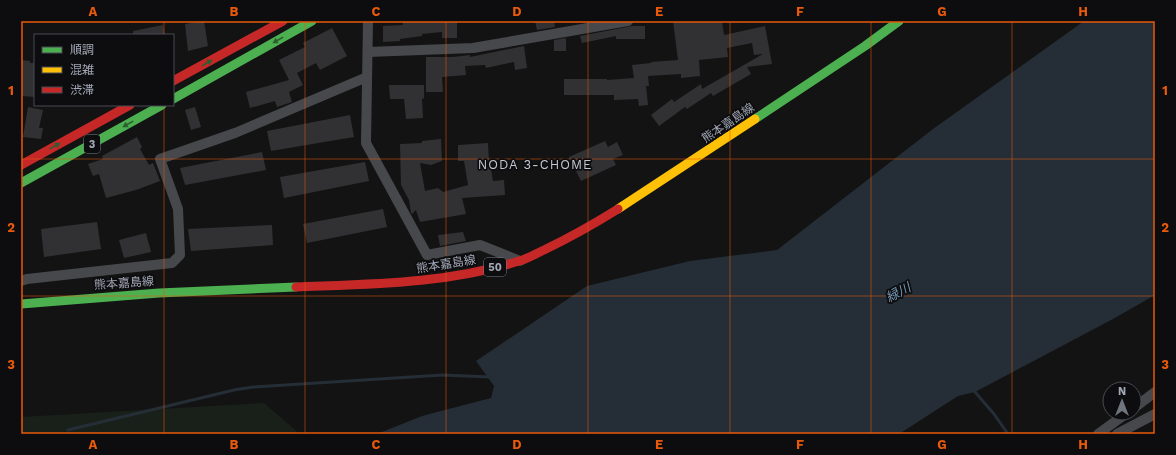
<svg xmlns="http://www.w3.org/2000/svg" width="1176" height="455" viewBox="0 0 1176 455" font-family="'Work Sans','Noto Sans JP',sans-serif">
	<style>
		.green { fill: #19201a }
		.water { fill: #252e36 }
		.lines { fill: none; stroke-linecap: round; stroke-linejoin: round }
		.stream { stroke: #252e36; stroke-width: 3 }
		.building { fill: #313133 }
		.street { stroke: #47484c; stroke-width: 10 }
		.fast { stroke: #4caf50; stroke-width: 9 }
		.slow { stroke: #ffc107; stroke-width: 9 }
		.jam { stroke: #c62828; stroke-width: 9 }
		.oneway { fill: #2c5e30 }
		.grid { fill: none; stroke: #e8590c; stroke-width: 1; stroke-opacity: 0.55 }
		.labels { text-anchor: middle; stroke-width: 3.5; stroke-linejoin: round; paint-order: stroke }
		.shield { fill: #0d0d0f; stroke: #757a84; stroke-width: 1 }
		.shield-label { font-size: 11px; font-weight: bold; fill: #a2a8b6 }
		.street-label { font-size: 12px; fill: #a2a8b6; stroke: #0d0d0f }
		.neighbourhood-label { font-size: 13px; letter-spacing: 1px; fill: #c3c7d1; stroke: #0d0d0f }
		.water-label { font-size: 13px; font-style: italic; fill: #7598b5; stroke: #0d0d0f }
		.neatline { fill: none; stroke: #e8590c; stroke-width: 1.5 }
		.grid-label { font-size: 13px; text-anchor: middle; font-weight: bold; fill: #e8590c }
	</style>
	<rect width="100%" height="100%" fill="#131313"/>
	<!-- green -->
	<path class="green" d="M264,403L300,434H21V417Z"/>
	<!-- water -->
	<path class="water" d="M1084,21H1155V295L1113,319L975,392L958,396L899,434H377L422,416L491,398L494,386L476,361L587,286L690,261L777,250L933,129Z"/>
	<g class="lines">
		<!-- stream -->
		<g class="stream">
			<path d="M975,392L994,414L1008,434"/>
			<path d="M68,430L234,390L253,387L442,375L491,377"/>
		</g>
	</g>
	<!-- building -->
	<g class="building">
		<path d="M204,21L208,46L188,51L185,24Z"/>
		<path d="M410,21H457V38H442V32L422,34V36L400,39V41L383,42V26L403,25V22Z"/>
		<path d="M535,21H554L555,27L537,30Z"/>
		<path d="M673,21H722L724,35L765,26L772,64L747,67L751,74L713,96L711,93L687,109L685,107L659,126L651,115L672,99L674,102L701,84L702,89L763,54L754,55L752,43L727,48L728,57L699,60L700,76L681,78V74L648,76L649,86H646L648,105L639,106L638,99L614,100V95H564V79H607V80L634,78L632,65L651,63V62L678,60Z"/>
		<path d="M163,25L165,35H133V31Z"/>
		<path d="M632,26H645V39H616V36L582,43L580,36Z"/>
		<path d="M332,28L347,56L320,70L316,63L297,73L303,85L289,92L292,102L277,107L275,101L250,108L246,92L289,80L279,60L305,47L303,43Z"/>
		<path d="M566,38V51H554V40Z"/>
		<path d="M524,46L527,68L515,70L514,62L486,68L485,65L465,66L466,75L442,77L443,92H426V57H453L470,55V57Z"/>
		<path d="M21,60L30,61V63H35V97L21,96Z"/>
		<path d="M389,85H424V98L422,99L423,118L406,119L404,99H390Z"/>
		<path d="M28,107L43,110L39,128H43L41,139L23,137Z"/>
		<path d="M195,107L201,127L191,130L185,110Z"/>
		<path d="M350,115L354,137L271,151L267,131Z"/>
		<path d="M137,137L142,147L140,149L149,165L153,163L160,181L136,190L106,198L99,174L93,176L88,164L103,159L102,156Z"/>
		<path d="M441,139L442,161L431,165L420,163L425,191L438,188L443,192L468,185L464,161H458V145L488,143L489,163H490L493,181L504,180L505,195L462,198L466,214L420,222L416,210L412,214L411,213L409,200L401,185L400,144L422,143V141Z"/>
		<path d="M605,141L608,147L617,142L623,155L613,159L616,165L581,181L569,157Z"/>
		<path d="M262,152L266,170L185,185L180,168Z"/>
		<path d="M365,162L369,181L284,198L280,177Z"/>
		<path d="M383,209L387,227L307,243L303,224Z"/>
		<path d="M97,222L101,249L44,257L41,229Z"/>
		<path d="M272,225L273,245L191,251L188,229Z"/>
		<path d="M463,232L466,241L440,246L438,235Z"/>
		<path d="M146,233L151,252L124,258L119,240Z"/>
	</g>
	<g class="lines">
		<!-- street -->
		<g class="street">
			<path d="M368,21L366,143L427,255L480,245L520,261"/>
			<path d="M368,52L473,48L628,21"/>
			<path d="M21,281L27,279L172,263L180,255L178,209L160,159L235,133L367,77"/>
			<path d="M1134,408L1155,392"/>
			<path d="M1098,434L1127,413"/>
			<path d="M1117,434L1155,414"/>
		</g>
		<!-- fast -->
		<g class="fast">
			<path d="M173,99L312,21"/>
			<path d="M755,119L865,46L899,21"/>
			<path d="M21,183L162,105"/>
			<path d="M21,304L159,293L296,287"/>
		</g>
		<!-- slow -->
		<path class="slow" d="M618,209L755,119"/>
		<!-- jam -->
		<g class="jam">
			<path d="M173,81L283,21"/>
			<path d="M21,165L130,105"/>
			<path d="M296,287C371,284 446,284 519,261C527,259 535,254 544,250C569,238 594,224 618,209"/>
		</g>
	</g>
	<!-- one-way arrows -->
	<defs><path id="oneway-solid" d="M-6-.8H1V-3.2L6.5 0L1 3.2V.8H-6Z"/></defs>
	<g class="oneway">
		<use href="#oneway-solid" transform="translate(278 40) rotate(151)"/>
		<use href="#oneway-solid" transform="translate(207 63) rotate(-29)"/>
		<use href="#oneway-solid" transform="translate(128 124) rotate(151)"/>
		<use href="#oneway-solid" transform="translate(55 146) rotate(-29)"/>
	</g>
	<!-- grid -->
	<path class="grid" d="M164,21V35M305,21V434M446,21V434M588,21V434M730,21V434M871,21V434M1012,21V434M164,105V434M21,159H1155M21,296H1155"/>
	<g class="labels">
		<!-- shield labels -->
		<g class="shield">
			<rect x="84" y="135" width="16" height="18" rx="3"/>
			<rect x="484" y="258" width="22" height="18" rx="3"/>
		</g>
		<g class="shield-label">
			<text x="92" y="148">3</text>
			<text x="495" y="271">50</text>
		</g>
		<!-- street labels -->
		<g class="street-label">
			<text transform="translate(728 123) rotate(-34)" y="4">熊本嘉島線</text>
			<text transform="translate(446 264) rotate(-9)" y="4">熊本嘉島線</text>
			<text transform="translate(124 283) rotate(-4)" y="4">熊本嘉島線</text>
		</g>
		<!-- neighbourhood labels -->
		<g class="neighbourhood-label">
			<text x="535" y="169">NODA 3-CHOME</text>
		</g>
		<!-- water labels -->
		<g class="water-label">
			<text transform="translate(898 292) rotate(-28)" y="5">緑川</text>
		</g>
	</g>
	<!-- border -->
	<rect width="1176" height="455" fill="none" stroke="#0d0d0f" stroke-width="44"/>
	<!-- legend -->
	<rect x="34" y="34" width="140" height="72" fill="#0d0d0f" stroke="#494b52"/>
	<rect x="42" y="47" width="20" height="6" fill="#4caf50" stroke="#494b52"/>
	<text x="70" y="54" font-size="12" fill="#a2a8b6">順調</text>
	<rect x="42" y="67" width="20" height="6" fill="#ffc107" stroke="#494b52"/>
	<text x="70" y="74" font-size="12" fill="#a2a8b6">混雑</text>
	<rect x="42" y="87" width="20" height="6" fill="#c62828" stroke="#494b52"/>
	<text x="70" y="94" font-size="12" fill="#a2a8b6">渋滞</text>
	<!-- north arrow -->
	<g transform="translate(1122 401)"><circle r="19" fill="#0d0d0f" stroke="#494b52"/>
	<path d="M0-3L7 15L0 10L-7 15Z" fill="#70747d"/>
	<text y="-6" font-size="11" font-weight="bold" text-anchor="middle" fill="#a2a8b6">N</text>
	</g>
	<rect x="22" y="22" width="1132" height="411" class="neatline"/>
	<g class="grid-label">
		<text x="93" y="16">A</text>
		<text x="234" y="16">B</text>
		<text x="376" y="16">C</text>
		<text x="517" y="16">D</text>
		<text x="659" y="16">E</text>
		<text x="800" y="16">F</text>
		<text x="942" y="16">G</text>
		<text x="1083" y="16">H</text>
		<text x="11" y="95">1</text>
		<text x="1165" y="95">1</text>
		<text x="11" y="232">2</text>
		<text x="1165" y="232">2</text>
		<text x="11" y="369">3</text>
		<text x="1165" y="369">3</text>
		<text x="93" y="449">A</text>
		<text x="234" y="449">B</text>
		<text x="376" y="449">C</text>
		<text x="517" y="449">D</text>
		<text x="659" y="449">E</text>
		<text x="800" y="449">F</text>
		<text x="942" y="449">G</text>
		<text x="1083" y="449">H</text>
	</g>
</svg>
